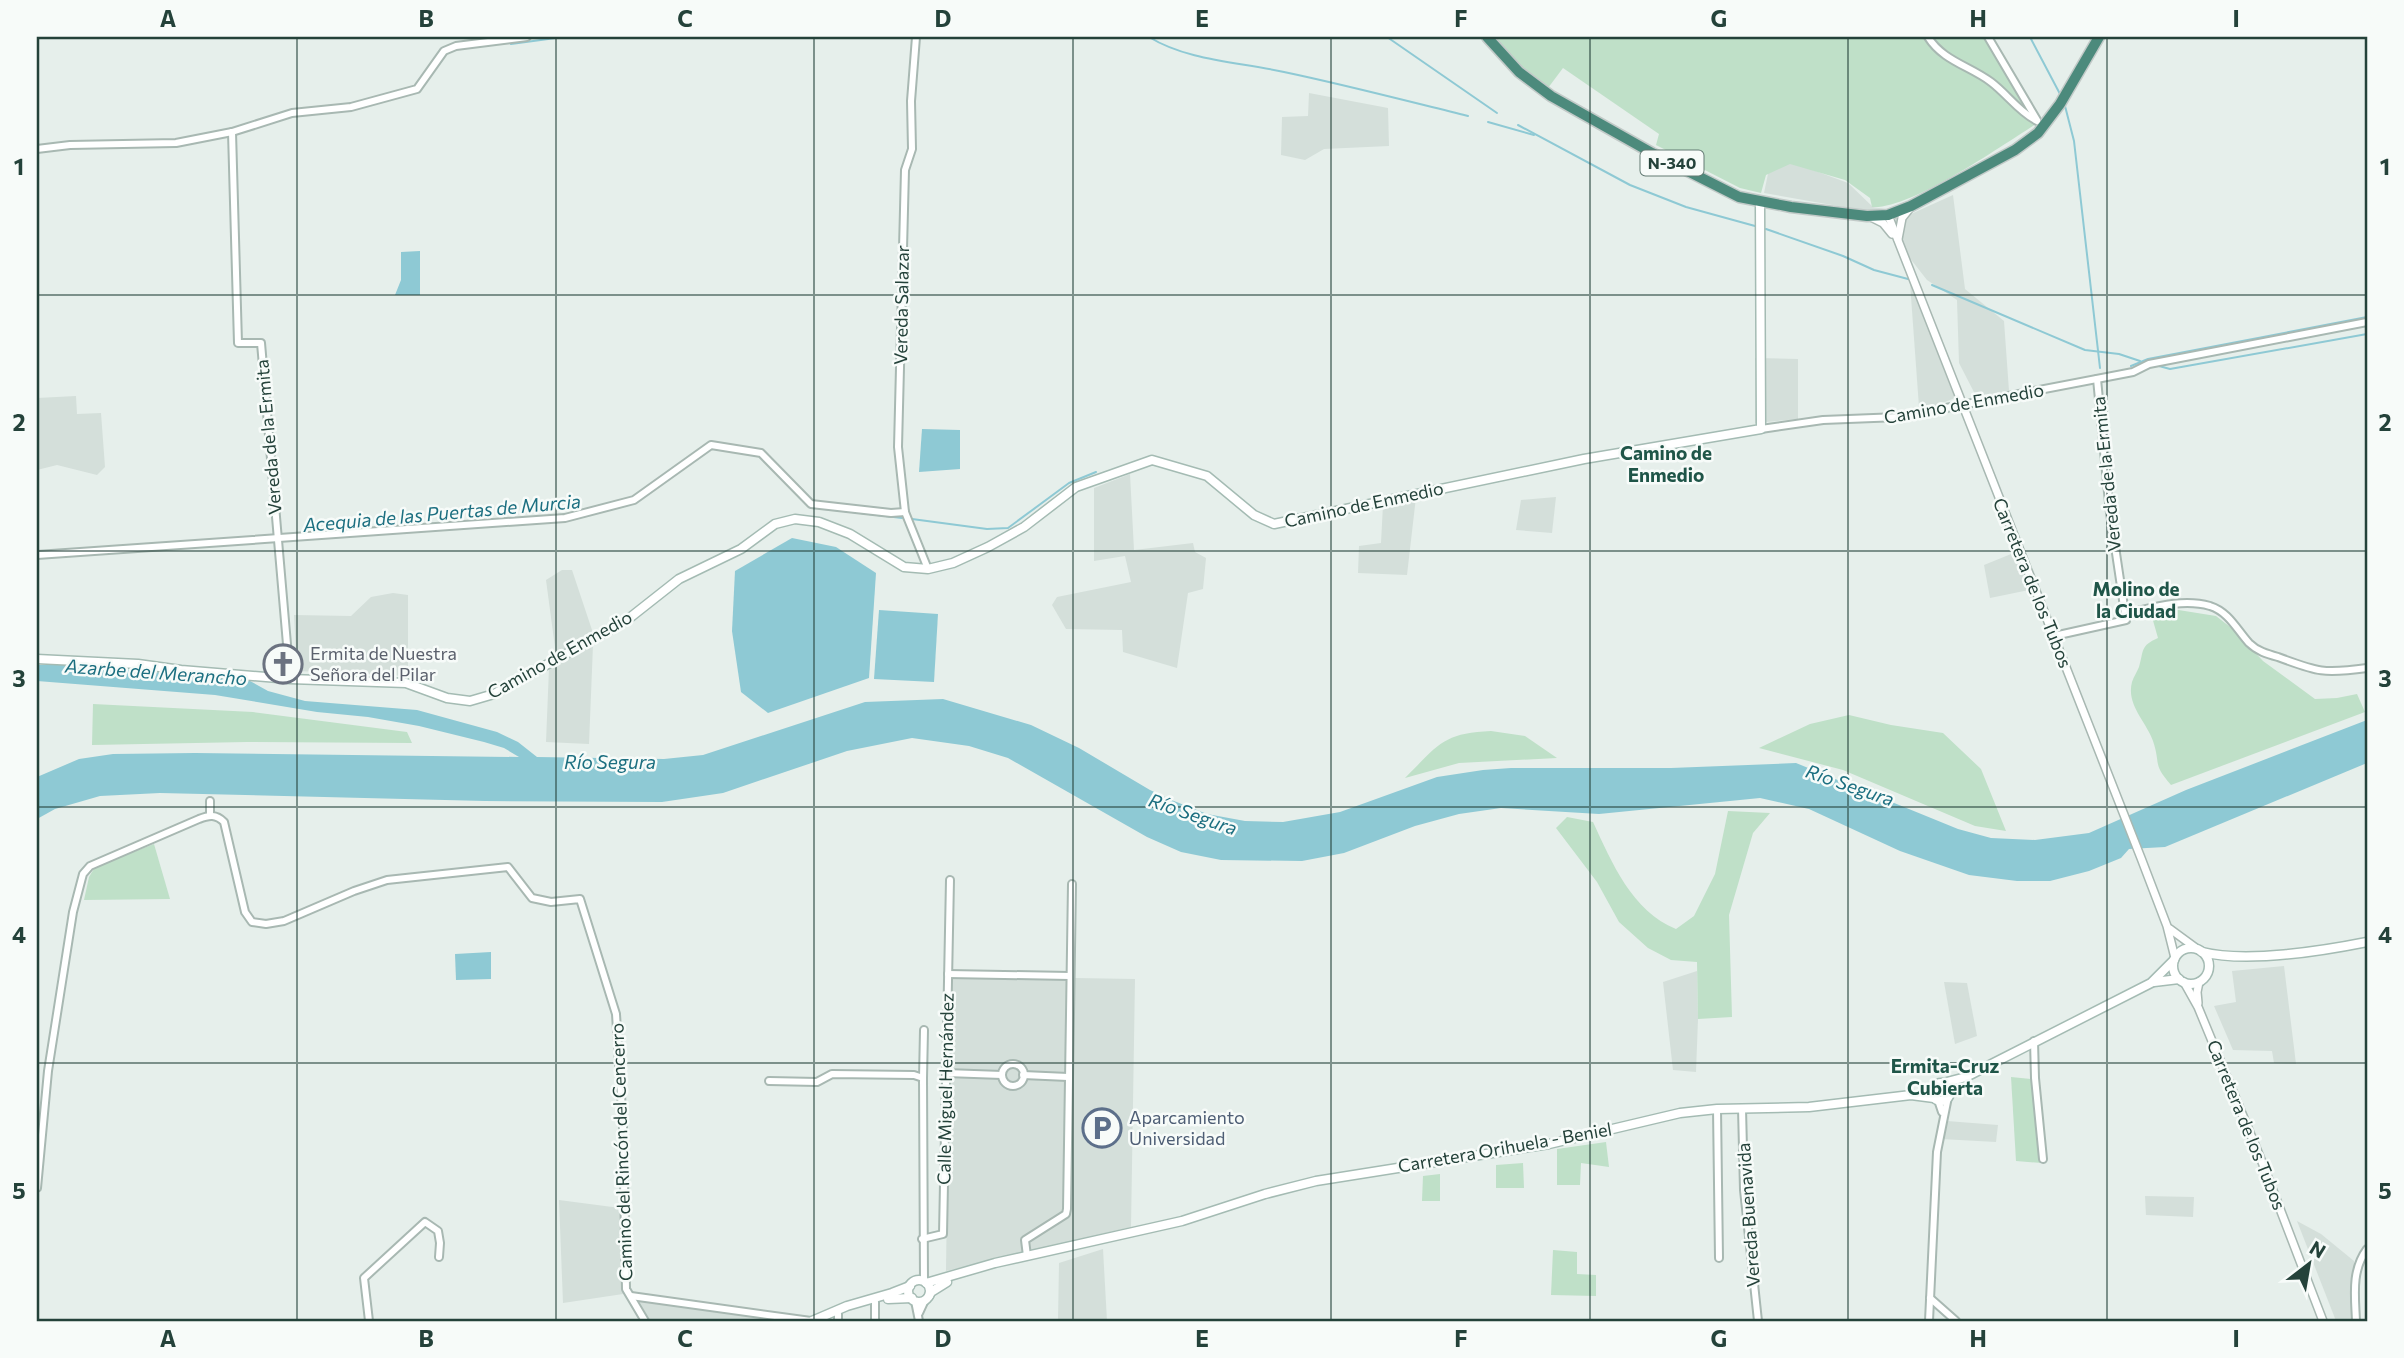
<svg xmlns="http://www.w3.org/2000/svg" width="2404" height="1358" viewBox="0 0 2404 1358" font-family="Commissioner,sans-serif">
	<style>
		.built { fill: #d4dfda }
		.green { fill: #bfe0c8 }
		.water { fill: #8ec9d4 }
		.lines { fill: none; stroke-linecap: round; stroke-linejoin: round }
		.stream { stroke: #8ec9d4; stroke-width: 2 }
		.minor-casing { stroke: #a8b8b2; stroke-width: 10 }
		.tertiary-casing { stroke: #a8b8b2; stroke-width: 10 }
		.secondary-casing { stroke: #a4bbb3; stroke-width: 11 }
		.trunk-casing { stroke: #c2cac8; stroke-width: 13 }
		.minor { stroke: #fff; stroke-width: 6 }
		.tertiary { stroke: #fff; stroke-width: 7 }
		.secondary { stroke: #fff; stroke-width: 8 }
		.trunk { stroke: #4c8a7c; stroke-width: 10 }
		.grid { fill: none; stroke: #24423a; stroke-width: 2; stroke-opacity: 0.55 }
		.labels { text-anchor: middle; stroke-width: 5; stroke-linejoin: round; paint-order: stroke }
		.shield { fill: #f7fbf9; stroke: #637a73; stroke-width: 2 }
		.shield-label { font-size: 16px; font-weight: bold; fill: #24423a }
		.street-label { font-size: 18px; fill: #24423a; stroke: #f7fbf9 }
		.worship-label { font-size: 18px; fill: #5b616d; stroke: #f7fbf9; text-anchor: start }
		.service-label { font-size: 18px; fill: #4e5e75; stroke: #f7fbf9; text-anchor: start }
		.neighbourhood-label { font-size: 19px; font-weight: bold; fill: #1f5548; stroke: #f7fbf9 }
		.water-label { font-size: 19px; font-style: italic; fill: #1c6f80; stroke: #f7fbf9 }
		.neatline { fill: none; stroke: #24423a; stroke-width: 2.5 }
		.grid-label { font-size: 23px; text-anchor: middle; font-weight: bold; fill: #24423a }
	</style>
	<rect width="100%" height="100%" fill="#e6efeb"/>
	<!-- built -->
	<g class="built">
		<path d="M1309,93L1388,108L1389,146L1324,149L1305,160L1281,155L1282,117L1308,116Z"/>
		<path d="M1786,160L1848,183L1873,207L1911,214L1953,195L1965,289L2004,321L2009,391L1976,396L1959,363L1957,300L1927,280L1884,225L1849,208L1764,193L1769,169Z"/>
		<path d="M1910,283L1955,398L1940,404L1919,407Z"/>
		<path d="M1755,358L1798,359V419L1755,423Z"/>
		<path d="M76,396L77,414L101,413L105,467L97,475L57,465L37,470V398Z"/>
		<path d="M1130,474L1134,550L1193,543L1195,552L1206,558L1203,589L1188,593L1177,668L1123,652L1122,630L1066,629L1052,605L1057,597L1131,582L1125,556L1094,561V488Z"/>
		<path d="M1416,497L1407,575L1358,573L1359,546L1381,543L1383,505Z"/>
		<path d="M1556,497L1552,533L1516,530L1521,500Z"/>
		<path d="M2016,552L2029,590L1990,598L1984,565Z"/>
		<path d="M562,570H572L593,633L556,655L546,580Z"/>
		<path d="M393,593L408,595V676L297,671L294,615L351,616L371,597Z"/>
		<path d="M593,645L589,744L546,742L549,668Z"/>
		<path d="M2284,966L2296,1064L2274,1063L2272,1051L2233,1050L2214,1006L2236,1002L2232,971Z"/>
		<path d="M1697,971L1698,1019L1696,1072L1673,1070L1663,982Z"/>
		<path d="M950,976L1135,979L1131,1227L946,1271Z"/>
		<path d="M1944,982L1967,983L1977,1036L1955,1044Z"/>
		<path d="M1947,1121L1998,1125L1996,1142L1941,1139Z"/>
		<path d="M2145,1196L2194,1197L2193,1217L2146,1215Z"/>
		<path d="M559,1200L620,1208L623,1294L563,1303Z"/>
		<path d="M2297,1221L2321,1234L2354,1261V1321H2336Z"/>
		<path d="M1103,1249L1107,1321H1058L1059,1263Z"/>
		<path d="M639,1301L787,1321H650Z"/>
	</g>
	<!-- green -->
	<g class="green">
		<path d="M1495,37H1985L2036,124C2001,146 1910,210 1872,207L1870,198L1845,180L1790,164L1766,175L1761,193L1740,188L1656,145L1659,134L1563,68L1548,88L1520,66Z"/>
		<path d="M2166,608L2216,616L2234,630L2263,661L2315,699L2337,698L2357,694L2365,712L2171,785C2152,763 2161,765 2153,741C2146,721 2126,705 2132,682C2134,676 2137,672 2139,667C2144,650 2140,646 2158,638L2150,610Z"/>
		<path d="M93,704L253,712L407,732L412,743L247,742L92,745Z"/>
		<path d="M1849,715L1891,725L1943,733L1981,769L2006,831L1975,826L1843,770L1759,748L1810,724Z"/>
		<path d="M1491,731L1525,736L1557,758L1459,763L1405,778C1438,745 1443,733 1491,731Z"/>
		<path d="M1728,811L1770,813L1753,833L1729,915L1732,1017L1698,1019L1697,962L1671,960L1648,948L1619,922L1597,882L1556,828L1567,817L1593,822C1612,863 1632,911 1676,929L1694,916L1715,874Z"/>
		<path d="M154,844L170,899L84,900L89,877L95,867Z"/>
		<path d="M2011,1077L2031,1079L2042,1163L2016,1161Z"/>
		<path d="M1606,1142L1609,1167L1581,1163L1580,1185H1557V1149Z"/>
		<path d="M1523,1163L1524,1188H1496V1165Z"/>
		<path d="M1440,1174V1201H1422L1423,1176Z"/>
		<path d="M1553,1250L1577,1252V1274L1596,1275V1296L1551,1295Z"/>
	</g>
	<!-- water -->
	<g class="water">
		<path d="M420,251V295H395L401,280V252Z"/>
		<path d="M922,429L960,430V469L919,472Z"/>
		<path d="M792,538L836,547L876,573L869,678L768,713L741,692L732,631L735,571Z"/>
		<path d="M879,610L938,614L934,682L874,679Z"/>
		<path d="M68,664L250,681L268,691L305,701L417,710L497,732L518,742L537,757L664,759L703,755L865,702L943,699L1031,725L1079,748L1150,790L1174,801L1207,814L1245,821L1283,822L1340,812L1437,777L1483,770L1511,768H1671L1796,763L1958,829L1991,838L2035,840L2089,833L2186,790L2367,720V763L2165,847L2129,849L2121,858L2089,871L2050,881H2017L1969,875L1900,851L1809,809L1760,798L1599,814L1501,808L1459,814L1415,826L1344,853L1302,861L1221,860L1181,852L1147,837L1008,758L969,746L912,738L847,751L723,793L662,802L485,801L160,793L100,796L55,809L37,819V777L79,759L113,754L195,753L519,757L504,748L484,742L419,726L368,717L317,712L215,695L37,681V665Z"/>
		<path d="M491,952V979L456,980L455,954Z"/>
	</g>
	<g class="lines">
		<!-- stream -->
		<g class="stream">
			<path d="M1149,37C1188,61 1240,62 1284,72C1346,85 1407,101 1468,116"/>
			<path d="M1387,37L1497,113"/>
			<path d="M2030,37L2060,94"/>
			<path d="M511,44L563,37"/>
			<path d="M2065,106L2074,141L2100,368"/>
			<path d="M1488,122L1534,135"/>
			<path d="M1518,125L1630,185L1686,207L1755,226"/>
			<path d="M1766,229L1843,256L1874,270L1908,279"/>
			<path d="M1932,285L2085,350L2119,354L2140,361"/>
			<path d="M2131,366L2148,359L2367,317"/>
			<path d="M2159,366L2170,369L2367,334"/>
			<path d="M637,501L704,454"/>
			<path d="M827,509L902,518"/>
			<path d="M912,519L987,529L1008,528L1069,483L1096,472"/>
			<path d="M570,520L632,503"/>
		</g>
		<!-- minor casing -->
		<g class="minor-casing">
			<g id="minor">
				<path d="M916,37L911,101L912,149L905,170L898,447L905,512L928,569"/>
				<path d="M1928,37C1943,61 1970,66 1991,82C2007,94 2019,112 2037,121"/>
				<path d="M1988,37L2037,120"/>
				<path d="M232,132L238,343H261L290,679"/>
				<path d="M37,149L70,145L176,143L232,132L292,113L351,107L417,89L444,51L456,46L527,37"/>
				<path d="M1761,429L1823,420L1899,417L2133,372L2149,364L2367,322"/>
				<path d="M37,555L565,518L634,500L711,445L761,453L811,504L891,513L905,512"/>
				<path d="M2125,614C2152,608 2182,598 2210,606C2229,612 2237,630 2249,643C2257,651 2267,654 2278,657C2318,672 2324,674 2367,668"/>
				<path d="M2054,636L2126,620L2110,513L2097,379"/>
				<path d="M210,801V815"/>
				<path d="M948,974L1070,976"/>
				<path d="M2034,1041L2035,1078L2043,1159"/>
				<circle cx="1013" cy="1075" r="11"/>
				<path d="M946,1073L1002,1075"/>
				<path d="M1023,1075L1068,1077"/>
				<path d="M923,1078L924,1030"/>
				<path d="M769,1081L817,1082L832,1074L914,1075L923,1078L924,1281"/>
				<path d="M1938,1100L1942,1112"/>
				<path d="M1742,1108L1744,1190L1758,1321"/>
				<path d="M1717,1109L1719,1258"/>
				<path d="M37,1188L48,1071L73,912L83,874L90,866L199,819C209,815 216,814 224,822L245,912L252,922L266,924L284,921L354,891L387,880L508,867L532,898L551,902L580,899L616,1014L623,1127L626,1289L645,1321"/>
				<path d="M922,1239L943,1234L950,880"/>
				<path d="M1027,1256L1025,1240L1066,1214L1067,1209L1072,884"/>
				<path d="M631,1296L811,1321"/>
				<path d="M1930,1298L1956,1321"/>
				<path d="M915,1301L919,1321"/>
				<path d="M875,1302V1321"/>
				<path d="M919,1313L925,1300"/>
				<path d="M369,1321L364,1278L425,1222L438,1231L440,1243L439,1257"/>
				<path d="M838,1321V1314"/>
				<path d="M1929,1321L1937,1152L1948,1097"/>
				<path d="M2356,1321C2355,1296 2351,1271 2367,1249"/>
			</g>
		</g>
		<!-- tertiary casing -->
		<g class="tertiary-casing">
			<g id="tertiary">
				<path d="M1888,215L2141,858L2167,926L2175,958"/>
				<path d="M1869,216L1883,223L1892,234"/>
				<path d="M1898,239L1902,218L1910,208"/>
				<path d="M2170,929L2200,951"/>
				<path d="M2184,982L2198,1007L2262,1162L2323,1321"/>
				<path d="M2198,1003L2197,992L2199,982"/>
			</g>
		</g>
		<!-- secondary casing -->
		<g class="secondary-casing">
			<g id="secondary">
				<path d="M37,659L138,664L181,670L290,679L406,683L447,698L470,701L494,694L627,620L679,579L741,549L775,524L795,519L819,522L850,534L904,567L928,569L953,563L988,547L1024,527L1076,487L1152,460L1207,476L1254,515L1274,524L1584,459L1761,429L1760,202"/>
				<circle cx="2191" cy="966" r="18"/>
				<path d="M2202,952C2246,963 2322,951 2367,942"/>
				<path d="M2154,982L2179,979"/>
				<path d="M1943,1083L1966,1077L2151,983L2174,960"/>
				<circle cx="1941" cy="1092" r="9"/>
				<circle cx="919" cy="1291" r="11"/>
				<path d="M926,1283L995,1263L1182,1221L1265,1194L1316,1181L1549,1144L1680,1113L1717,1109L1809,1107L1911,1095L1934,1098"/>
				<path d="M929,1296L931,1292L947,1282"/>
				<path d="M888,1299L912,1298"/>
				<path d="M812,1321L847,1306L892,1293L910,1286"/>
			</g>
		</g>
		<!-- trunk casing -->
		<g class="trunk-casing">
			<path id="trunk" d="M1487,37L1519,72L1551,96L1652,153L1739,197L1791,207L1867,216L1888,215L1911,206L2015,150L2038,133L2060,104L2099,37"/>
		</g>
		<!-- minor -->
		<use href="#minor" class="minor"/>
		<!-- tertiary -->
		<use href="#tertiary" class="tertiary"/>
		<!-- secondary -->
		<use href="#secondary" class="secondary"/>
		<!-- trunk -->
		<use href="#trunk" class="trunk"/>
	</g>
	<!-- grid -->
	<path class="grid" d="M297,37V1321M556,37V1321M814,37V1321M1073,37V1321M1331,37V1321M1590,37V1321M1848,37V1321M2107,37V1321M37,295H2367M37,551H2367M37,807H2367M37,1063H2367"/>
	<!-- icons -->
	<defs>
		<g id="church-ring" transform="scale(2.0125)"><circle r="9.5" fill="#f7fbf9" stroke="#6b7280" stroke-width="1.5"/><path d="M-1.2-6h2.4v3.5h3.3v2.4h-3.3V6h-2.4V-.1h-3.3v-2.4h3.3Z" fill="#6b7280"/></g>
		<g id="parking-ring" transform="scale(2.0125)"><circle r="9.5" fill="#f7fbf9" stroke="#5c6f8a" stroke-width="1.5"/><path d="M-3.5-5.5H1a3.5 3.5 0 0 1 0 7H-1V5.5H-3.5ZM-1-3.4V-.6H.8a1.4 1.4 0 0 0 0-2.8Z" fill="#5c6f8a"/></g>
	</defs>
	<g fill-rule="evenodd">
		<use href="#church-ring" x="283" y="664"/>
		<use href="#parking-ring" x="1102" y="1128"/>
	</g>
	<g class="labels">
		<!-- shield labels -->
		<rect class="shield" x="1640.5" y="150.5" width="63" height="25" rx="5"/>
		<g class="shield-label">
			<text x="1672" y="169">N-340</text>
		</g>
		<!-- street labels -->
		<g class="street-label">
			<text transform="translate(902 305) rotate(-89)" y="6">Vereda Salazar</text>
			<text transform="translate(1964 404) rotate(-10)" y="6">Camino de Enmedio</text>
			<text transform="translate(269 437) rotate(-95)" y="6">Vereda de la Ermita</text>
			<text transform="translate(2107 474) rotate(-96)" y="6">Vereda de la Ermita</text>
			<text transform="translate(1364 505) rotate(-12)" y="6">Camino de Enmedio</text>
			<text transform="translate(2032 583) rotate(68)" y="6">Carretera de los Tubos</text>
			<text transform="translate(560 655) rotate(-29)" y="6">Camino de Enmedio</text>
			<text transform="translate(946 1089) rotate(-89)" y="6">Calle Miguel Hernández</text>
			<text transform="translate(2246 1125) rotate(68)" y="6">Carretera de los Tubos</text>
			<text transform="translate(1505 1148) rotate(-10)" y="6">Carretera Orihuela - Beniel</text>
			<text transform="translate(622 1152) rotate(-92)" y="6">Camino del Rincón del Cencerro</text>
			<text transform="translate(1749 1215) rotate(-94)" y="6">Vereda Buenavida</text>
		</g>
		<!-- worship labels -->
		<g class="worship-label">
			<text x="310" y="660">Ermita de Nuestra<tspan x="310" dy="21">Señora del Pilar</tspan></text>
		</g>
		<!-- service labels -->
		<g class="service-label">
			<text x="1129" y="1124">Aparcamiento<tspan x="1129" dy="21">Universidad</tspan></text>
		</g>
		<!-- neighbourhood labels -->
		<g class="neighbourhood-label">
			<text x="1666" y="460">Camino de<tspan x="1666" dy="22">Enmedio</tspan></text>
			<text x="2136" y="596">Molino de<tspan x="2136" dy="22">la Ciudad</tspan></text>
			<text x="1945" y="1073">Ermita-Cruz<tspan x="1945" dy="22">Cubierta</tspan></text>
		</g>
		<!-- water labels -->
		<g class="water-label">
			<text transform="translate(442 513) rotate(-5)" y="7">Acequia de las Puertas de Murcia</text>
			<text transform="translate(156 672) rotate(4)" y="7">Azarbe del Merancho</text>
			<text x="610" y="769">Río Segura</text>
			<text transform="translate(1850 785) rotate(19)" y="7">Río Segura</text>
			<text transform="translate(1193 814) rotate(19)" y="7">Río Segura</text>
		</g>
	</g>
	<!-- border -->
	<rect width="2404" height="1358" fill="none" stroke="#f7fbf9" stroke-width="77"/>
	<!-- north arrow -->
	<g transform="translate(2309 1264) rotate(31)" stroke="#f7fbf9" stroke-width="5" paint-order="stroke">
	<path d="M0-5L12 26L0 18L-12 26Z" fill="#24423a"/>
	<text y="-10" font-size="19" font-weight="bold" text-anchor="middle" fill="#24423a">N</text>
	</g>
	<rect x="38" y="38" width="2328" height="1282" class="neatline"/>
	<g class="grid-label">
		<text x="168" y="27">A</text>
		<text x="426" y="27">B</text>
		<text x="685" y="27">C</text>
		<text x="943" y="27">D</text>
		<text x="1202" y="27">E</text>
		<text x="1461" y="27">F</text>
		<text x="1719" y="27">G</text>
		<text x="1978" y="27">H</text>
		<text x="2236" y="27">I</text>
		<text x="19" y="175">1</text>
		<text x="2385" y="175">1</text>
		<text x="19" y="431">2</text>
		<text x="2385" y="431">2</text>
		<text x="19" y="687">3</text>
		<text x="2385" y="687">3</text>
		<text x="19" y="943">4</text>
		<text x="2385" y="943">4</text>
		<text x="19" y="1199">5</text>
		<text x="2385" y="1199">5</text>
		<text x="168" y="1347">A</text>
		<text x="426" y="1347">B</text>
		<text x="685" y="1347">C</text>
		<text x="943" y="1347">D</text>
		<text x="1202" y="1347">E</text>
		<text x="1461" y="1347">F</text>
		<text x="1719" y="1347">G</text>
		<text x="1978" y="1347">H</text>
		<text x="2236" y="1347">I</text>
	</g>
</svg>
